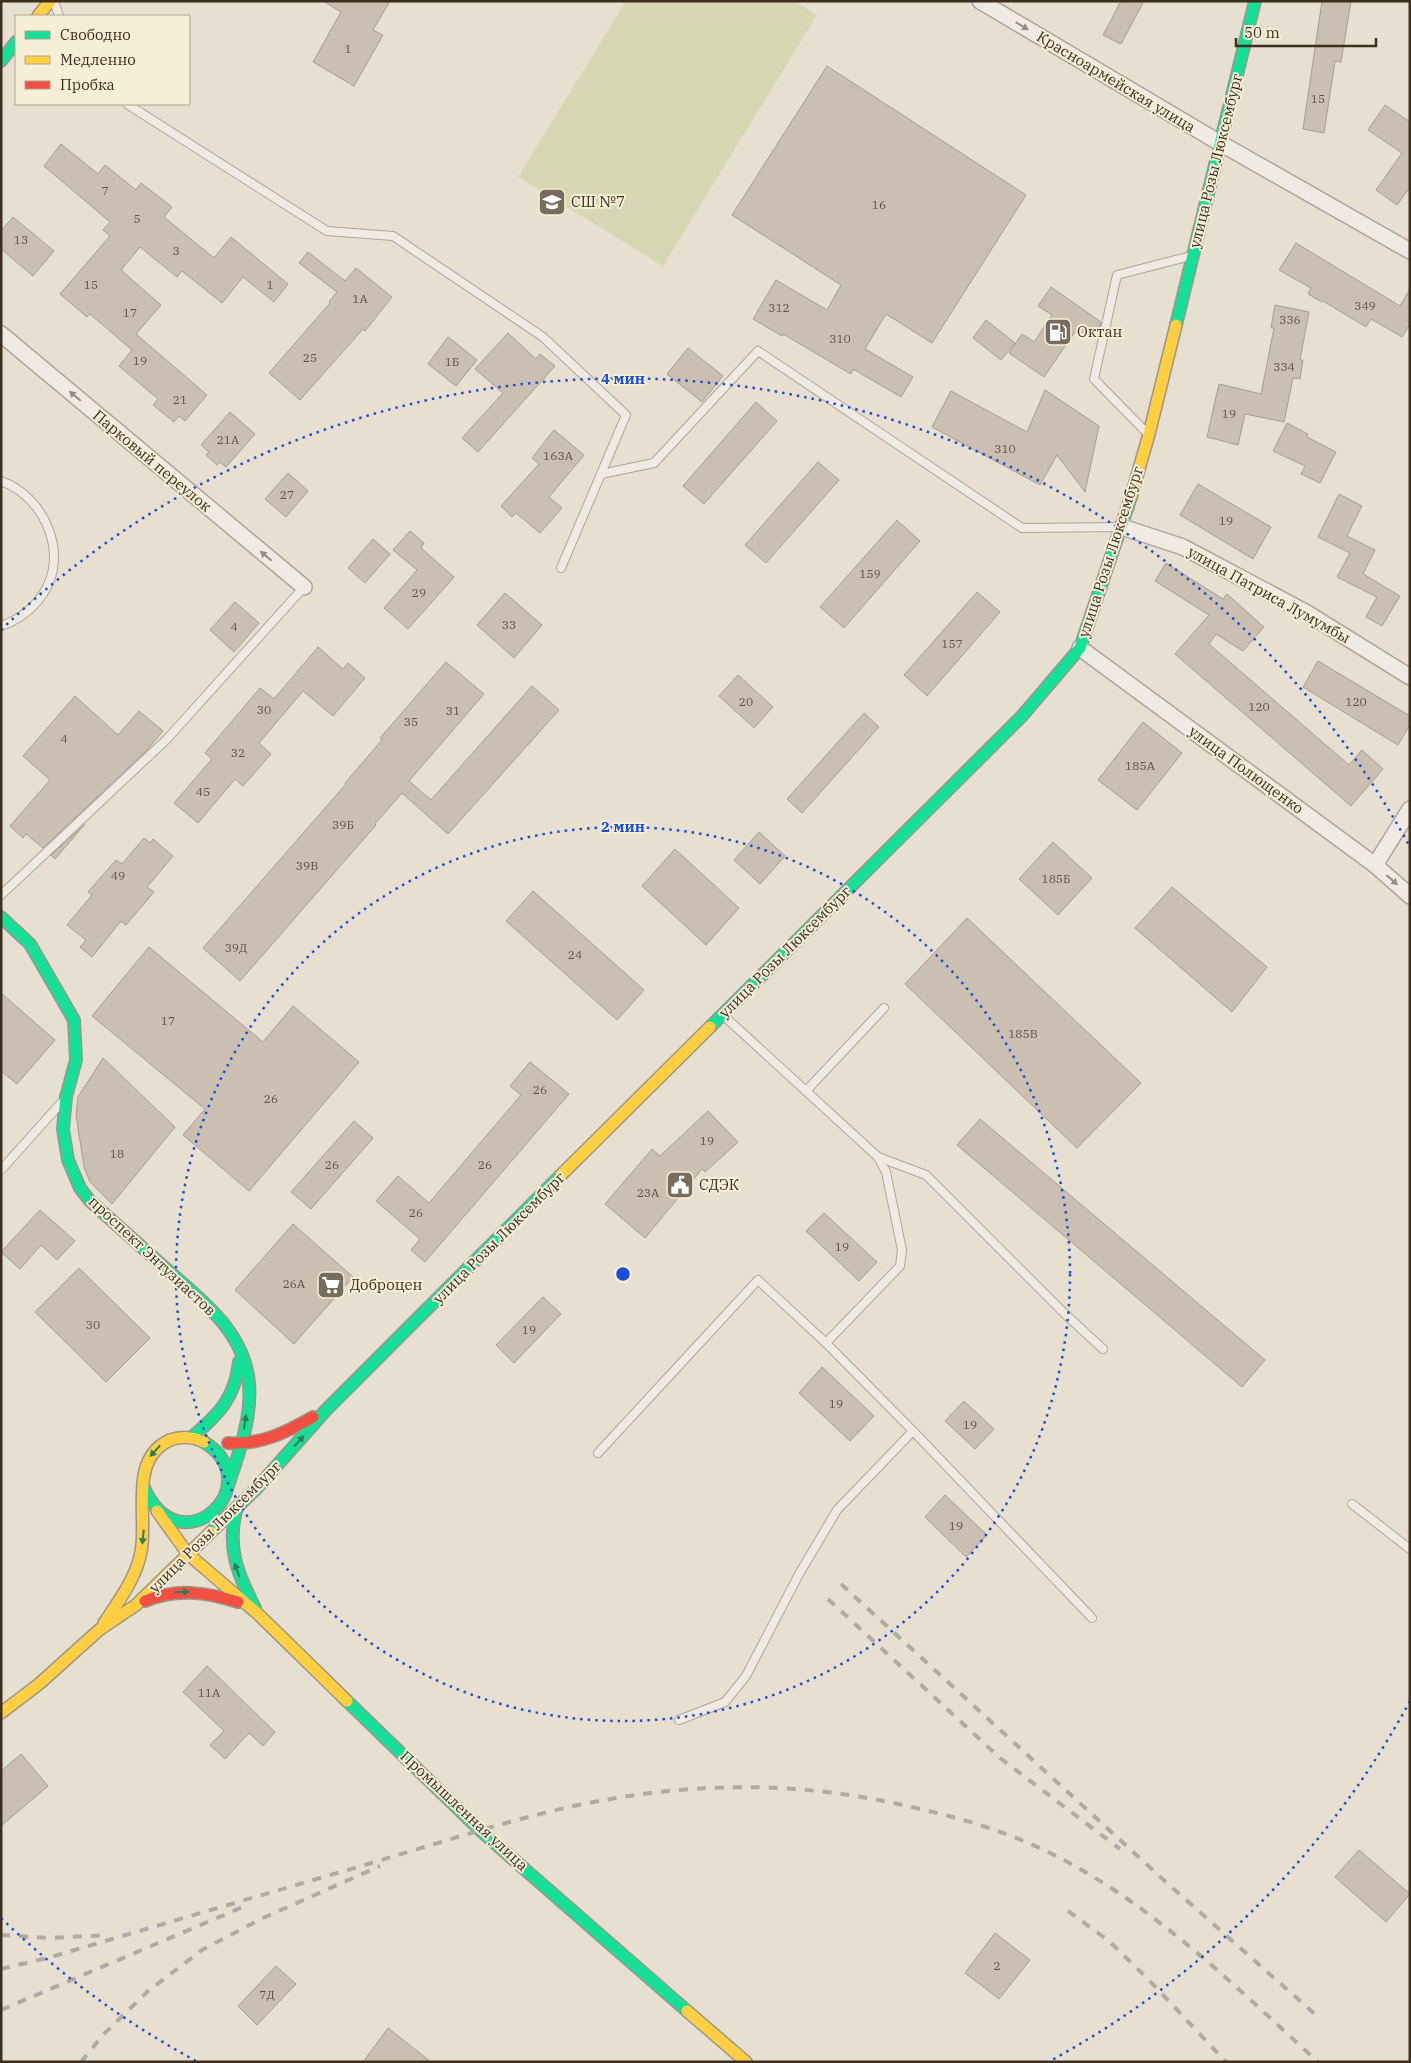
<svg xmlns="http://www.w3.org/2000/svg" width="1411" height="2063" viewBox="0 0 1411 2063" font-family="'IBM Plex Serif',serif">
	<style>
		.green { fill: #d6d7b3 }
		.building { fill: #cbbfb2; stroke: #a89c90 }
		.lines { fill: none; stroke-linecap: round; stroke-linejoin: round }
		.lane-casing { stroke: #ada599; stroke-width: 10 }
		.street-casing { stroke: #ada599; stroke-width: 18 }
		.fast-casing { stroke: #9c958a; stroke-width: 14 }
		.slow-casing { stroke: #9c958a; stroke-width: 14 }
		.jam-casing { stroke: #9c958a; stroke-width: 14 }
		.lane { stroke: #efebe3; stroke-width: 8 }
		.street { stroke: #efebe3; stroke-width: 15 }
		.fast { stroke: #16e098; stroke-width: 11 }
		.slow { stroke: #ffcf43; stroke-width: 11 }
		.jam { stroke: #f24e42; stroke-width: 11 }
		.rail { stroke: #afaaa2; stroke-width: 4; stroke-dasharray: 9 9; stroke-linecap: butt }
		.oneway { fill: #968c82 }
		.oneway2 { fill: #2b7e56 }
		.ring { fill: none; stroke: #1d4ed8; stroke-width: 2.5; stroke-dasharray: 2.5 5 }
		.labels { text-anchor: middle; stroke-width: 4; stroke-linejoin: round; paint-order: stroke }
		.number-label { font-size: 12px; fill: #605244 }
		.street-label { font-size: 15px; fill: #3d2e20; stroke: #f7eed8 }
		.poi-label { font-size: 15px; fill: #3d2e20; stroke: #f7eed8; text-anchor: start }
		.centre { fill: #1d4ed8; stroke: #f7eed8; stroke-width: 2.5 }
		.ring-label { font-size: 15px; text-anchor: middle; font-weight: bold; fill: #1d4ed8; stroke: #f7eed8; stroke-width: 4; stroke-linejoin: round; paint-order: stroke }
	</style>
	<rect width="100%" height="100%" fill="#e7e0d1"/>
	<!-- green -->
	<path class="green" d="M626,1H795L817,15L663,266L518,177Z"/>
	<!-- building -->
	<g class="building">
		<path d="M323,1H390L373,30L383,35L354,86L313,62L341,12Z"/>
		<path d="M1121,1H1144L1121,44L1103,35Z"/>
		<path d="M1322,1H1351L1341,62L1335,61L1324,133L1303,129Z"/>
		<path d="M827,66L1026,195L932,343L886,314L865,349L913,377L901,397L853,369L851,374L783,334L782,336L753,319L776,280L827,310L841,285L732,215Z"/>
		<path d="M1385,105L1410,122V187L1397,205L1376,190L1402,153L1368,130Z"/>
		<path d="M61,144L98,174L105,165L136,190L141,183L172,207L164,217L214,258L231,237L288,284L274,302L243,277L222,303L182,271L177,277L140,247L121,270L161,305L136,334L207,395L185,421L179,416L174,422L153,405L158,399L119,366L132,350L90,314L87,317L60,294L110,236L103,230L110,222L44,166Z"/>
		<path d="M13,217L54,251L33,276L1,249V231Z"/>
		<path d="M1296,243L1400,306L1410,289V324L1402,337L1371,319L1366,327L1323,301L1322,302L1308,294L1311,288L1279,270Z"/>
		<path d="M308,252L345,281L356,268L392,297L365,331L363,329L300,400L269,373L330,303L329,302L337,292L299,263Z"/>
		<path d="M1051,287L1101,322L1099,328L1092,339L1077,329L1044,377L1009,353L1022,334L1034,342L1052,315L1038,306Z"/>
		<path d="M1275,305L1309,312L1300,360H1303L1300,379L1293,378L1284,422L1245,414L1238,445L1207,437L1219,384L1261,394L1274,328H1271Z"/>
		<path d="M986,320L1015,343L1001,360L973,338Z"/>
		<path d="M508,333L536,359L540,354L555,366L478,452L462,438L503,393L475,369Z"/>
		<path d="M448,337L477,360L456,386L428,364Z"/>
		<path d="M688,348L723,376L702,402L667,374Z"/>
		<path d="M1045,390L1099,426L1085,492L1057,455L1040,485L932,427L951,391L1027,432Z"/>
		<path d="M756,402L777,421L704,504L683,486Z"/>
		<path d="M230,412L255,434L226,467L220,462L217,465L206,455L209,452L201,445Z"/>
		<path d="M1287,423L1308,434L1307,437L1336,452L1320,483L1301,474L1305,466L1273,451Z"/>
		<path d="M554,430L584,455L549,497L562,508L540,533L516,513L512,517L501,506L539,464L532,458Z"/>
		<path d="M818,462L839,480L766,563L745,545Z"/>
		<path d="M288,473L308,491L286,517L265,499Z"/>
		<path d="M1198,484L1271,527L1253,559L1180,515Z"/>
		<path d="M1339,494L1362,506L1347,536L1375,550L1363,574L1400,596L1382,626L1366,617L1377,597L1337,577L1350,553L1318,537Z"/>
		<path d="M897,520L920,541L844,628L820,607Z"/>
		<path d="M410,531L424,543L421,548L454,577L408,629L384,608L417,570L393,550Z"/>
		<path d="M373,539L390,554L365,583L348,568Z"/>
		<path d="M1166,563L1223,599L1227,594L1264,627L1243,651L1216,634L1209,644L1349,765L1362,750L1383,769L1351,806L1175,654L1209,615L1155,581Z"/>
		<path d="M977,592L1000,612L927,696L904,675Z"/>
		<path d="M505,593L542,625L514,658L477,625Z"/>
		<path d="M235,602L259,623L234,652L210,630Z"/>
		<path d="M318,647L343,669L348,663L365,678L333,716L303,691L259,743L271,754L243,786L235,779L198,823L174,803L212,759L205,753L260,688L274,699Z"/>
		<path d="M1318,661L1410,716V725L1398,745L1303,687Z"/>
		<path d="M446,662L484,694L409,781L431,800L532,686L559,710L448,834L402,793L375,824L376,825L240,981L203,948L346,784L345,783L382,740L380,738Z"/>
		<path d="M738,675L773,707L754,728L719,696Z"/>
		<path d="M75,696L118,735L139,711L163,731L146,751L43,848L26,834L23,838L10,826L50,780L23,756Z"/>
		<path d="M864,713L879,727L802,813L787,799Z"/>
		<path d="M1143,722L1182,753L1137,810L1098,780Z"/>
		<path d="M85,824L55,859L51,855Z"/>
		<path d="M759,832L785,856L760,884L734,860Z"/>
		<path d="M144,838L150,843L153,839L173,856L147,887L154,892L126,925L121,921L92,957L80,947L86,940L67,925L92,895L88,892L116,860L122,864Z"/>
		<path d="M1053,842L1092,878L1058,915L1019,879Z"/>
		<path d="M675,849L739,908L706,945L642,886Z"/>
		<path d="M1172,887L1267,967L1232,1012L1135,928Z"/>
		<path d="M533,891L644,990L617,1020L506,921Z"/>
		<path d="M967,918L1141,1083L1077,1148L905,984Z"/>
		<path d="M149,947L263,1042L293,1006L359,1062L249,1191L183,1135L205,1109L92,1016Z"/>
		<path d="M1,993L55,1040L17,1084L1,1071Z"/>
		<path d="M103,1058L175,1127L112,1204L90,1182L84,1167L76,1115L78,1097Z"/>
		<path d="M530,1062L569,1094L425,1262L411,1250L420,1239L376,1201L398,1176L429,1203L521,1095L510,1086Z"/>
		<path d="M708,1111L738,1142L705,1172L702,1169L645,1238L605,1204L652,1149L660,1156Z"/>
		<path d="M980,1119L1265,1360L1242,1387L957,1145Z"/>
		<path d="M354,1121L373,1138L311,1209L291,1192Z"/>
		<path d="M40,1210L75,1241L57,1260L41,1245L20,1269L1,1252Z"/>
		<path d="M824,1213L877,1262L859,1281L806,1231Z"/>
		<path d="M293,1224L353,1277L294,1344L235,1290Z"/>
		<path d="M79,1268L150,1338L106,1382L35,1312Z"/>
		<path d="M543,1297L561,1314L514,1363L496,1345Z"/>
		<path d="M822,1367L874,1416L850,1441L799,1393Z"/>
		<path d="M964,1401L994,1429L975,1449L945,1421Z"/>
		<path d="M945,1495L987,1535L966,1557L925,1517Z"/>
		<path d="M207,1666L275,1732L263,1746L249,1733L225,1759L210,1745L224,1731L183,1692Z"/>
		<path d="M21,1754L48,1786L1,1826V1771Z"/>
		<path d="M1359,1850L1410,1894L1386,1922L1335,1877Z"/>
		<path d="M995,1933L1030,1960L999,1999L965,1973Z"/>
		<path d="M276,1966L296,1984L257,2025L238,2006Z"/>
		<path d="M388,2028L431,2062H363Z"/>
	</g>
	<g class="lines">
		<!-- lane casing -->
		<g class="lane-casing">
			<g id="lane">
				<path d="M54,1L59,16"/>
				<path d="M127,104L327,231L393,236L543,337L626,415L561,568"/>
				<path d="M1147,433L1094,379L1117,275L1191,256"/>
				<path d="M601,474L654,463L758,351L1022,528L1120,527"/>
				<path d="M1,481C44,496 70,554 43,594C33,609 18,620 1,626"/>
				<path d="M1,895L167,739L304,587"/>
				<path d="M806,1091L884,1008"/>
				<path d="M878,1157L926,1175L1065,1314L1103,1349"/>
				<path d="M1,1170L61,1103"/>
				<path d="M913,1431L1092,1618"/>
				<path d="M598,1453L758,1280L826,1343"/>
				<path d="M1352,1504L1410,1549"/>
				<path d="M679,1720L725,1702L746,1676L798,1576L837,1510L913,1431L826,1343L900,1266L902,1250L886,1172L878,1157L724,1016"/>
			</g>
		</g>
		<!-- street casing -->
		<g class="street-casing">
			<g id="street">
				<path d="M980,1L1220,143L1410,251"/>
				<path d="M1,334L304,587"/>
				<path d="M1122,527L1183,547L1307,613L1410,677"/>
				<path d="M1080,648L1375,865L1410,896"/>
				<path d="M1375,865L1410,809"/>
			</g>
		</g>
		<!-- fast casing -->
		<g class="fast-casing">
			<g id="fast">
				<path d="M1,61L16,42"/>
				<path d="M1176,325L1255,1"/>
				<path d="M1,917L30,944L74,1020L76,1060L66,1097L63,1129L68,1160L80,1188L90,1201C115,1223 139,1245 164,1267C200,1299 244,1330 249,1383C252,1418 239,1453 228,1486"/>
				<path d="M710,1027L1022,716L1080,648L1131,497"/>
				<path d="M192,1437C219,1414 235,1398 239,1362"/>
				<path d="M144,1488C181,1570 271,1484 204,1442"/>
				<path d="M237,1507C226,1546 237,1573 255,1608"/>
				<path d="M211,1532L256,1489L326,1410L561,1175"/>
				<path d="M347,1701L481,1831L687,2011"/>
			</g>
		</g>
		<!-- slow casing -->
		<g class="slow-casing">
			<g id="slow">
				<path d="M38,16L50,1"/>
				<path d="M1131,497L1149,434L1176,325"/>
				<path d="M561,1175L710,1027"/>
				<path d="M157,1511L188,1554L258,1614L347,1701"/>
				<path d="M104,1623C119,1601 136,1578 141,1552C148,1516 128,1459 170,1440C181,1436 194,1437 204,1442"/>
				<path d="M1,1713L39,1684L99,1630L136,1605L211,1532"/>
				<path d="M687,2011L746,2062"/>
			</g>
		</g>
		<!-- jam casing -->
		<g class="jam-casing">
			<g id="jam">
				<path d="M228,1443C261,1445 285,1433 313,1417"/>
				<path d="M145,1601C177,1588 205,1592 238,1602"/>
			</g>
		</g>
		<!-- lane -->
		<use href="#lane" class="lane"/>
		<!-- street -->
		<use href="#street" class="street"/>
		<!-- fast -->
		<use href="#fast" class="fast"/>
		<!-- slow -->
		<use href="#slow" class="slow"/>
		<!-- jam -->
		<use href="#jam" class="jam"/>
		<!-- rail -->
		<g class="rail">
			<path d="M841,1584L1167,1883L1317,2016"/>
			<path d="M828,1599L1000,1758L1120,1849"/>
			<path d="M1068,1911L1109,1941L1148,1979L1226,2062"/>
			<path d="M1,1935L50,1938L108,1935"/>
			<path d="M1,1969L51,1957C156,1926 262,1895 368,1864C436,1844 505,1821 574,1806C692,1781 798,1780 916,1808C965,1819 1014,1834 1058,1857C1157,1908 1237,1988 1318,2062"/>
			<path d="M1,2010L245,1906"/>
			<path d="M81,2062L103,2035L148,1991L202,1950L263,1918L380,1866"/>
		</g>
	</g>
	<!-- one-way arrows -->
	<defs><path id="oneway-solid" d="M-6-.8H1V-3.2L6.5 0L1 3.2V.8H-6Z" transform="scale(1.25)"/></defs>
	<g class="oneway">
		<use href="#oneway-solid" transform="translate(1022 26) rotate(31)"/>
		<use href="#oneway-solid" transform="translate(75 396) rotate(-140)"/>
		<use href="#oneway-solid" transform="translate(266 556) rotate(-140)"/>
		<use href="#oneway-solid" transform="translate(1392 880) rotate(41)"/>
	</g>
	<g class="oneway2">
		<use href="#oneway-solid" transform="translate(245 1422) rotate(-81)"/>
		<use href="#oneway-solid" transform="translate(299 1441) rotate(-48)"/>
		<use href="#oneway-solid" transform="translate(155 1451) rotate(133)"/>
		<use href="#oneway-solid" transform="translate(143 1537) rotate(96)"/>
		<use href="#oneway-solid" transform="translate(237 1570) rotate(-110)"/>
		<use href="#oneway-solid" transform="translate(182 1592) rotate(-1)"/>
	</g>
	<!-- distance rings -->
	<g class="ring">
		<circle cx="623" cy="1274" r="447"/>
		<path d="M1410 1701A895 895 0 0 1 1050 2061M196 2061A895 895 0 0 1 1 1918M1 630A895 895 0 0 1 1410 847"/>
	</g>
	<!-- icons -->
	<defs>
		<g id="school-square" transform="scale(1.4375)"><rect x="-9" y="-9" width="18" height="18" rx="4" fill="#786c5e" stroke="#f7eed8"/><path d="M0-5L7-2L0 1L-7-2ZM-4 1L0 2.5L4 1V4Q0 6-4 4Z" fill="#fff"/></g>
		<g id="fuel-square" transform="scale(1.4375)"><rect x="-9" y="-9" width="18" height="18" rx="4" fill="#786c5e" stroke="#f7eed8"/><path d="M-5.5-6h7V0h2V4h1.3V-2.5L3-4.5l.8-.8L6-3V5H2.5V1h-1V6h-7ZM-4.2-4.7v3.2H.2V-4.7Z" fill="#fff"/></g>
		<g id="civic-square" transform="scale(1.4375)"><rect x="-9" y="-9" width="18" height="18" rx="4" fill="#786c5e" stroke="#f7eed8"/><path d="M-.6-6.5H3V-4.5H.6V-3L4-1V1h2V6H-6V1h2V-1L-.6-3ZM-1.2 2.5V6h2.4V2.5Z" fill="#fff"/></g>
		<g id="supermarket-square" transform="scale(1.4375)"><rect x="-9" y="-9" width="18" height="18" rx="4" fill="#786c5e" stroke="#f7eed8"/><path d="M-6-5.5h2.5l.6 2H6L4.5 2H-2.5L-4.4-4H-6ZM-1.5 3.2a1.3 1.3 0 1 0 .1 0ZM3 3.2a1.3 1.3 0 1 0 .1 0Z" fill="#fff"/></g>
	</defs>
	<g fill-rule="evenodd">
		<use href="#school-square" x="552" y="202"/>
		<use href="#fuel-square" x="1058" y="332"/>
		<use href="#civic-square" x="680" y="1185"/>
		<use href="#supermarket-square" x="331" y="1285"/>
	</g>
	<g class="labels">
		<!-- number labels -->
		<g class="number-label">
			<text x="348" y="53">1</text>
			<text x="1318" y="103">15</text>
			<text x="105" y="195">7</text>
			<text x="879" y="209">16</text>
			<text x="137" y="223">5</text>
			<text x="21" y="244">13</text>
			<text x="176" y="255">3</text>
			<text x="91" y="289">15</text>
			<text x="270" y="289">1</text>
			<text x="360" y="303">1А</text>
			<text x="1365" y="310">349</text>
			<text x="779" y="312">312</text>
			<text x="130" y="317">17</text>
			<text x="1290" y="324">336</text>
			<text x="840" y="343">310</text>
			<text x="310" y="362">25</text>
			<text x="140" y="365">19</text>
			<text x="452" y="366">1Б</text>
			<text x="1284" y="371">334</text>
			<text x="180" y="404">21</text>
			<text x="1229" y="418">19</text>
			<text x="228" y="444">21А</text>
			<text x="1005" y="453">310</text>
			<text x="558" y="460">163А</text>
			<text x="287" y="499">27</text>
			<text x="1226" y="525">19</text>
			<text x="870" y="578">159</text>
			<text x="419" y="597">29</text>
			<text x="509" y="629">33</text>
			<text x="234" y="631">4</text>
			<text x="952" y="648">157</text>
			<text x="746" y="706">20</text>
			<text x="1356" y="706">120</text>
			<text x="1259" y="711">120</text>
			<text x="264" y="714">30</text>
			<text x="453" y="715">31</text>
			<text x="411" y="726">35</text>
			<text x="64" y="743">4</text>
			<text x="238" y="757">32</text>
			<text x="1140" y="770">185А</text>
			<text x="203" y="796">45</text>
			<text x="343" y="829">39Б</text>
			<text x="307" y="870">39В</text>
			<text x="118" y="880">49</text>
			<text x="1056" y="883">185Б</text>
			<text x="236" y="952">39Д</text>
			<text x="575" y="959">24</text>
			<text x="168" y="1025">17</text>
			<text x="1023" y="1038">185В</text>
			<text x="540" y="1094">26</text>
			<text x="271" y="1103">26</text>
			<text x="707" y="1145">19</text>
			<text x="117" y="1158">18</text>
			<text x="332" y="1169">26</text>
			<text x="485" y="1169">26</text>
			<text x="648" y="1197">23А</text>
			<text x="416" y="1217">26</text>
			<text x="842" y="1251">19</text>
			<text x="294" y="1288">26А</text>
			<text x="93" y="1329">30</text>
			<text x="529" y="1334">19</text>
			<text x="836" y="1408">19</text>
			<text x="970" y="1429">19</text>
			<text x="956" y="1530">19</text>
			<text x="209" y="1697">11А</text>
			<text x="997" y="1970">2</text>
			<text x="267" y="1999">7Д</text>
		</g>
		<!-- street labels -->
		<g class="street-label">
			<text transform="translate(1116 82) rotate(31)" y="5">Красноармейская улица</text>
			<text transform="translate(1216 161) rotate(-76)" y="5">улица Розы Люксембург</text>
			<text transform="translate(152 461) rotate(40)" y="5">Парковый переулок</text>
			<text transform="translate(1111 552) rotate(-72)" y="5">улица Розы Люксембург</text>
			<text transform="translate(1269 595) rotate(29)" y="5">улица Патриса Лумумбы</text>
			<text transform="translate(1246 770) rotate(36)" y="5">улица Полющенко</text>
			<text transform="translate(785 952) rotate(-45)" y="5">улица Розы Люксембург</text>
			<text transform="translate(499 1238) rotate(-45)" y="5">улица Розы Люксембург</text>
			<text transform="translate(152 1256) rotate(43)" y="5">проспект Энтузиастов</text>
			<text transform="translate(215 1527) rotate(-45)" y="5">улица Розы Люксембург</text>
			<text transform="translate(464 1811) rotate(43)" y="5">Промышленная улица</text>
		</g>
		<!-- poi labels -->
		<g class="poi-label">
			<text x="571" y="207">СШ №7</text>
			<text x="1077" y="337">Октан</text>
			<text x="699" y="1190">СДЭК</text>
			<text x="350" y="1290">Доброцен</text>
		</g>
	</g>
	<circle cx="623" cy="1274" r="8" class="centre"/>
	<g class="ring-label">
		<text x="623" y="384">4 мин</text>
		<text x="623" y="832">2 мин</text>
	</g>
	<!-- border -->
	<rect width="1411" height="2063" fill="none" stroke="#3d2e20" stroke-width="5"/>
	<!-- legend -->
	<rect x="15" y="15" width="175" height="90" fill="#f7eed8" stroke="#ada18e"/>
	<rect x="25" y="31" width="25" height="8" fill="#16e098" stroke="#ada18e"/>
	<text x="60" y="40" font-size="15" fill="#3d2e20">Свободно</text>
	<rect x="25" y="56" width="25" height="8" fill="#ffcf43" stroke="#ada18e"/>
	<text x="60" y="65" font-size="15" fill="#3d2e20">Медленно</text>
	<rect x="25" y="81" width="25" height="8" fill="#f24e42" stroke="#ada18e"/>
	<text x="60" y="90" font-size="15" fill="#3d2e20">Пробка</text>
	<!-- scale -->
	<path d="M1236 38v8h140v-8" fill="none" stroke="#3d2e20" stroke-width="2.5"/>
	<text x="1244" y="38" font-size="15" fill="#3d2e20" stroke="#f7eed8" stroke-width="4" paint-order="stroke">50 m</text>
</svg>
